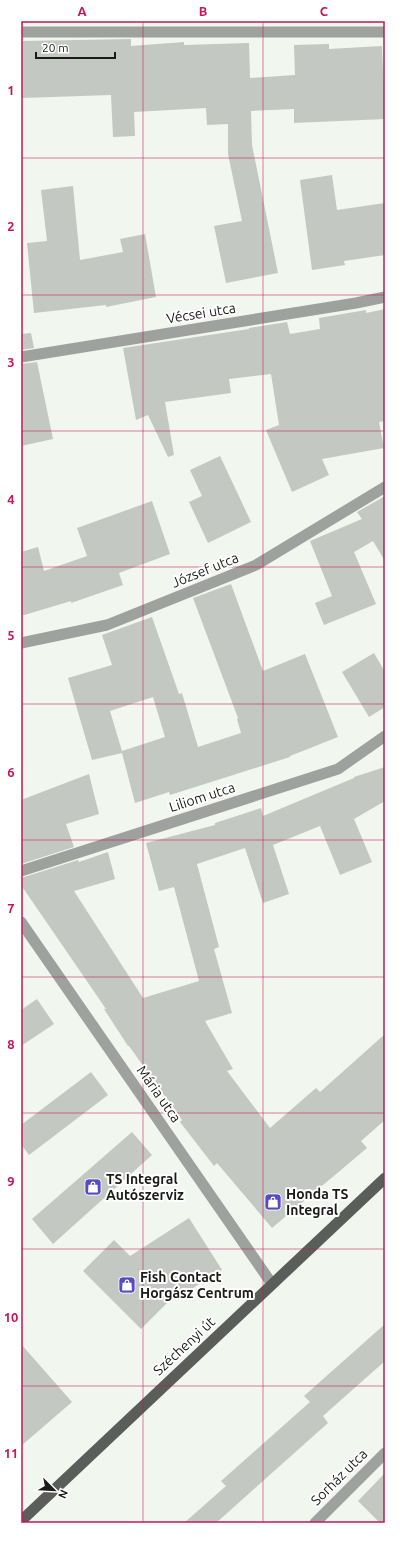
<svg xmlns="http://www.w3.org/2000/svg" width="406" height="1544" viewBox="0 0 406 1544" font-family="Ubuntu,sans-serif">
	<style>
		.building { fill: #c3c8c2; fill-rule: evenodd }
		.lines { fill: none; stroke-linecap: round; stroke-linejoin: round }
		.minor { stroke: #9fa19e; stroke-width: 11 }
		.primary { stroke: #5a5d59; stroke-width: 11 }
		.grid { fill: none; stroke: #c2185b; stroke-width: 1; stroke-opacity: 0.55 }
		.labels { text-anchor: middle; stroke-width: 4; stroke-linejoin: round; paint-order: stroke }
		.street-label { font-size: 14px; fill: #1b1c1a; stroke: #fff }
		.poi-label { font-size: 14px; font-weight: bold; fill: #1b1c1a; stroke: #fff; text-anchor: start }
		.neatline { fill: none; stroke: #c2185b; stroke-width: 1.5 }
		.grid-label { font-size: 13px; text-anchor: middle; font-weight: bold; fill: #c2185b }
	</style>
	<rect width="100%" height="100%" fill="#f1f6ef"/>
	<!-- building -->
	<g class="building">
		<path d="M131,39V46L184,42V45L249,43L250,78L295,75L294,45L329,44V49L382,46L385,119L294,123V109L251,111L252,145L278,273L226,283L214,226L242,221L228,154V124L207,125L206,108L134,112L135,136L113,137L111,95L22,98L21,41Z"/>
		<path d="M332,175L337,210L385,203V255L344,261L345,265L312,270L300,180Z"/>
		<path d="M73,186L80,260L123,252L120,239L145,234L156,297L106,307V305L34,313L27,243L47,241L41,190Z"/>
		<path d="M385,309V421L379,422L384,448L322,459L329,475L292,492L266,430L279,425L271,374L229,379L231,393L165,402L174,455L168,457L148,415L136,420L123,348L249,329V328L287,322L290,334L320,329L319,318L366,310V313Z"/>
		<path d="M31,333L34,348L21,350V334Z"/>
		<path d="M37,362L53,439L21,446V364Z"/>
		<path d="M220,456L251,522L208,543L189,502L202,496L190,470Z"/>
		<path d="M385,496V561L373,541L354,552L376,604L324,625L315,603L332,596L310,541L362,519L357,512Z"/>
		<path d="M152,501L170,554L119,573L123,585L71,603V601L21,616V552L38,547L44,571L87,556L77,528Z"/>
		<path d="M231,584L263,671L305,654L338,737L290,756V757L170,795L169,792L135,803L122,753L92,760L68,678L112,665L102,635L152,617L179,694L182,693L198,747L241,733L237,719L238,718L193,598ZM153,697L165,737L122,751L110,711Z"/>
		<path d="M374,653L385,672V707L369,717L342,672Z"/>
		<path d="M385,767V801L354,819L372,862L340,875L320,826L273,845L289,894L263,903L245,848L197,864L219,947L214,949L232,1013L205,1021L233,1069L227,1071L270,1128L316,1088L320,1092L385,1034V1120L361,1141L367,1148L272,1228L217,1163L214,1166L180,1122L182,1120L129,1046H128L104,1009H106L21,885V878L78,860L79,862L108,852L115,879L74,891L143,998L199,981L174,887L159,891L146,843L215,825V823L261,808L263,816L354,778V777Z"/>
		<path d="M89,774L99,814L66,824L74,847L21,864V800Z"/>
		<path d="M37,999L54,1024L21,1046V1010Z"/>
		<path d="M91,1072L108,1095L29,1155L21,1144V1125Z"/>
		<path d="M132,1132L152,1155L53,1244L32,1219Z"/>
		<path d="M189,1218L222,1270L185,1293L182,1288L141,1329L83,1271L114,1240L130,1256Z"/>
		<path d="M385,1324V1361L323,1416L328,1423L216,1523H184L226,1486L221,1481L310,1402L304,1396Z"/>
		<path d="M21,1344L72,1402L21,1446Z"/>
		<path d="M385,1473V1523H380L358,1501Z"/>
	</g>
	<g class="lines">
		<!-- minor -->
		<g class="minor">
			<path d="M21,32H385"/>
			<path d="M21,357L356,303L385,297"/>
			<path d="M21,643L107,625L256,565L385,487"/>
			<path d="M21,871L338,769L385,736"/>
			<path d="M21,922L272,1284"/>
			<path d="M315,1523L385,1453"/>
		</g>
		<!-- primary -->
		<path class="primary" d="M21,1521L385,1178"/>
	</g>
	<!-- grid -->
	<path class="grid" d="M143,21V1523M263,21V1523M21,158H385M21,295H385M21,431H385M21,567H385M21,704H385M21,840H385M21,977H385M21,1113H385M21,1249H385M21,1386H385"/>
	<!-- icons -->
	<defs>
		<g id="shop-square" transform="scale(0.9)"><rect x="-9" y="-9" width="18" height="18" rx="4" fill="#584ac2" stroke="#fff"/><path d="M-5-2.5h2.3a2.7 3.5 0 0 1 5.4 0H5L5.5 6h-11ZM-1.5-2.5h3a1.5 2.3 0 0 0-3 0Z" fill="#fff"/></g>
	</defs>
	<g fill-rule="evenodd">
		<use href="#shop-square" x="93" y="1187"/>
		<use href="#shop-square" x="273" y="1202"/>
		<use href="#shop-square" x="127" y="1285"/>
	</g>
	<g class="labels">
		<!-- street labels -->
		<g class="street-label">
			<text transform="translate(201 313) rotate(-9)" y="5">Vécsei utca</text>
			<text transform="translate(205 570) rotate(-22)" y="5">József utca</text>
			<text transform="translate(202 797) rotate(-18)" y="5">Liliom utca</text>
			<text transform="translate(159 1094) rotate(55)" y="5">Mária utca</text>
			<text transform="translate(184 1346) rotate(-43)" y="5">Széchenyi út</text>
			<text transform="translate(339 1477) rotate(-45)" y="5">Sorház utca</text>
		</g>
		<!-- poi labels -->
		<g class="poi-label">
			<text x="106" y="1184">TS Integral<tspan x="106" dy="16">Autószerviz</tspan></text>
			<text x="286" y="1199">Honda TS<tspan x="286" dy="16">Integral</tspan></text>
			<text x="140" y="1282">Fish Contact<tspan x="140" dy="16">Horgász Centrum</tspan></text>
		</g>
	</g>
	<!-- border -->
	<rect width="406" height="1544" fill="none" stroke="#ffffff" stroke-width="44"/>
	<!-- north arrow -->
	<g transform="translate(54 1490) rotate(114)" stroke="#ffffff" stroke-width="3" paint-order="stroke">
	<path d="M0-3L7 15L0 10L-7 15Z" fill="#1b1c1a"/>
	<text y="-6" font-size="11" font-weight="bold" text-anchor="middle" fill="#1b1c1a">N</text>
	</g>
	<!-- scale -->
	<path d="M36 52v6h79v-6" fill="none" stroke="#1b1c1a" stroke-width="2"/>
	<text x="42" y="52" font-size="12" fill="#1b1c1a" stroke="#ffffff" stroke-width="3" paint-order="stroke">20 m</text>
	<rect x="22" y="22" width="362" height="1500" class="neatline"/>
	<g class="grid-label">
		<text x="82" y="16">A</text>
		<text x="203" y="16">B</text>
		<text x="324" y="16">C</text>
		<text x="11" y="95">1</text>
		<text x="11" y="231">2</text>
		<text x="11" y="367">3</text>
		<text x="11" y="504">4</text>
		<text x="11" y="640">5</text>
		<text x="11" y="777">6</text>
		<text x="11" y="913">7</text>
		<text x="11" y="1049">8</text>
		<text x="11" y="1186">9</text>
		<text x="11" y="1322">10</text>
		<text x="11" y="1458">11</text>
	</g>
</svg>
